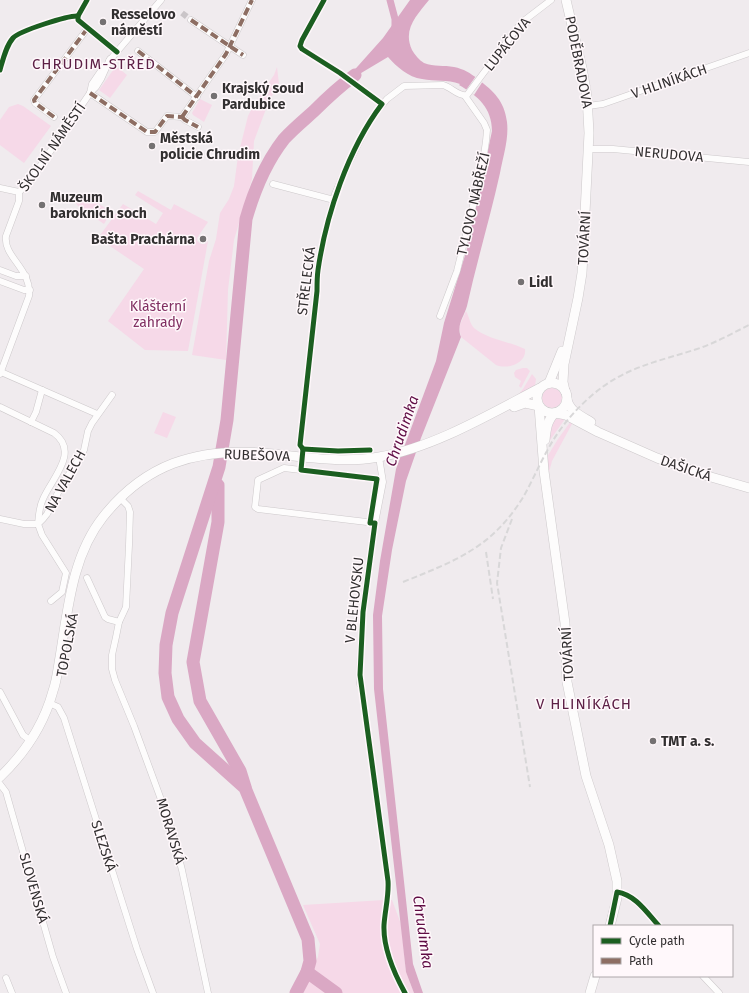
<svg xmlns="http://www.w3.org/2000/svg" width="749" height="993" viewBox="0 0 749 993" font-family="'Fira Sans',sans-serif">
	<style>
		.green { fill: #f6d9e8 }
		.water { fill: #daa8c4 }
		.pier { fill: #f0ebee }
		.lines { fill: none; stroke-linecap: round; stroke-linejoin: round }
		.canal { stroke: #daa8c4; stroke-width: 7 }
		.river { stroke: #daa8c4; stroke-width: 13 }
		.street-tunnel { stroke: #cac5c8; stroke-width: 6; stroke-dasharray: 6 3; stroke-linecap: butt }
		.street-casing { stroke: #cdc9cb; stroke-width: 7 }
		.secondary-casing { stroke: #cdc9cb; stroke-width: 10 }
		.street { stroke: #fdfcfc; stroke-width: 6 }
		.secondary { stroke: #fdfcfc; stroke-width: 9 }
		.rail { stroke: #d8d7d8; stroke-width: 2; stroke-dasharray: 6 3; stroke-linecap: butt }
		.quiet { stroke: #8d6e63; stroke-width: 4; stroke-dasharray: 8 4; stroke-linecap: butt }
		.cycleway-casing { stroke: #fff8fb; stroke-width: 8 }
		.cycleway { stroke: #1b5e20; stroke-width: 5 }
		.poi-dot { fill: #747172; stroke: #fff8fb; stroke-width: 1.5 }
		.labels { text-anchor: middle; stroke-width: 3; stroke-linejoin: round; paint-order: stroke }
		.poi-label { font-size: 14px; font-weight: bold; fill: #322f30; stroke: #fff8fb; text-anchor: start }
		.street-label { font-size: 14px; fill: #322f30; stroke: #fff8fb }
		.park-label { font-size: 14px; fill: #812f62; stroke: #fff8fb }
		.neighbourhood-label { font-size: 15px; letter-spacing: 1px; fill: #5d2046; stroke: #fff8fb }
		.water-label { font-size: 15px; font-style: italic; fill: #5f0c44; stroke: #fff8fb }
	</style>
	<rect width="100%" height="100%" fill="#f0ebee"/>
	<!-- green -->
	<g class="green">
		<path d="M116,66L127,75L110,98L99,90Z"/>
		<path d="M277,67L279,84L269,101L254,141L252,179L234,240L228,290L226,360L192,355L209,261L216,239L220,213L229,199L234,186L238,156L248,116L253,106L274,75Z"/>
		<path d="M200,99L212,105L204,122L193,115L192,113Z"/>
		<path d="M18,104L23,106L51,126L24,163L0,145V120L9,107Z"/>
		<path d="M138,191L171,210L174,204L208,222L197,238V241L201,244H205L208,241L188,351L145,350L108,321L144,269L98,238L123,204L156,224L163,213L135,195Z"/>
		<path d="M83,193L111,212L104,224L78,206L76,203Z"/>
		<path d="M466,311C469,316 470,324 474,328C489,340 508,341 525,349C527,363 508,370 496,365L461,337L459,327Z"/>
		<path d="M523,368H527L530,371L521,388L519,386L521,381L515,377L514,373L516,370Z"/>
		<path d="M532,374L536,379L535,386L518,395L523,389Z"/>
		<circle cx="552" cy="398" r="10"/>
		<path d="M163,412L176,417L167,438L154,433Z"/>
		<path d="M562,418L565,419L548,443L551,425L555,419Z"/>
		<path d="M571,421L573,422L552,461L548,476L547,457L558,439Z"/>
		<path d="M384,900H392L401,924L406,972L414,993H301L313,971L311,970L318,957L320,944L303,905Z"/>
	</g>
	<!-- water -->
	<path class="water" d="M410,0H429C418,14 402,29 412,50C415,55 419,60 424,63C434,67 444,65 454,67C464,69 470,73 478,79C494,92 504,100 507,122C509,139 503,157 500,173C490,218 477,261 467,306C464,317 456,325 461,337L421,438L406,481L392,550L382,616L383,689L413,964L423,993H414L406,972L374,689L373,615L380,561L396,469L436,361L444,323L467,249L492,131C492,108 478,96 459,85L460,84C447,79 435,82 422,79C408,77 397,67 388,57L341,85L383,38Z"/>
	<!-- pier -->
	<path class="pier" d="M476,76L483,81L474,95L466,90Z"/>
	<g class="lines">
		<!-- canal -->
		<path class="canal" d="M390,0L395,19V29"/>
		<!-- river -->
		<g class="river">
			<path d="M218,485V522L193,662L200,701L240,771L245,787"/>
			<path d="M307,972L336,993"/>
			<path d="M296,993L307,972L310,961L308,939L245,788L195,743L178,719L168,697L165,673L166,645L172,613L219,467L227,420L246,219C254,191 266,162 284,139C293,129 304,120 314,111C327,98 340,86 355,75"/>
		</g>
		<!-- street-tunnel -->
		<path class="street-tunnel" d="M182,13L191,20"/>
		<!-- street casing -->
		<g class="street-casing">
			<g id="street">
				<path d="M87,0L78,16V20L117,52"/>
				<path d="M324,0L302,40L300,46L302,49L340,73L382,104"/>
				<path d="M191,20L243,55"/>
				<path d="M138,51L197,97"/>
				<path d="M109,61L161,0"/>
				<path d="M0,70C3,59 6,46 13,38C19,31 69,15 78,16"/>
				<path d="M90,93L92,84L103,68"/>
				<path d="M90,93L147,132H155L167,116L182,117"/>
				<path d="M588,106L603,104L749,53"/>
				<path d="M54,117L35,103L34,100L87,29"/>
				<path d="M182,117L226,54L252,0"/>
				<path d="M182,117L185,120L198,127"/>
				<path d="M588,149H613L749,162"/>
				<path d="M273,184L334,200"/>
				<path d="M0,188L19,192"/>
				<path d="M0,270L16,276H26"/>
				<path d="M0,281L24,290H30"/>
				<path d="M440,316L457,271L482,169L486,141L487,130L484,123L465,96"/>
				<path d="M1,372L97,414"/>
				<path d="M0,374L29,296C32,269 3,257 6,236L19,201V192L28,184L90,93L96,87L101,79L110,59"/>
				<path d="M0,407L54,433C80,452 52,478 43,499C39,507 39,515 38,524H24L0,519"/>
				<path d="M31,422L36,412L42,390"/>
				<path d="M303,449L300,445L317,291L318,270L324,238L335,194L344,173L364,132L373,116L387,99L404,86L443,85C451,87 459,97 467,95L521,23L551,0"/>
				<path d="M120,498L128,506L130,512L129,545L126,607L119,622L116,637L112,655V669L115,680L134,726L170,824L182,870L208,993"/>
				<path d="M375,523L258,509L255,507L258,480L284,468L377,479"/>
				<path d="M87,578L105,617L108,619L119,622"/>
				<path d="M51,601L62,592L66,573L42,535L38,524L43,519L47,514L62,485L81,456L84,450L88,431L92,423L112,395"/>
				<path d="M360,684V665L363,612L375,523L383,482L379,457"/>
				<path d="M0,692L23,735L31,741"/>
				<path d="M49,703L58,707L64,718L137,949L153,993"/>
				<path d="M0,784L6,792L53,957L66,993"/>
				<path d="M617,892C636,895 647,913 659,926"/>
				<path d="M703,976L719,993"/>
				<path d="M6,978L12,993"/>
			</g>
		</g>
		<!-- secondary casing -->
		<g class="secondary-casing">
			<g id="secondary">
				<circle cx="552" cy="398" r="15"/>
				<path d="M549,383L562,351"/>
				<path d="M565,391L563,382L564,364L578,298L582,273L589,133L587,96L582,68L566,0"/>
				<path d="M567,399C569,411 581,416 591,422"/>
				<path d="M539,406L544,471L565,623L567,682L586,776L609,845L617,881V898L610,926"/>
				<path d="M514,407L525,403L539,406"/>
				<path d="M556,413L566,415L598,432L657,458L711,477L749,488"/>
				<path d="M545,440C546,430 547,420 555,413"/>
				<path d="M0,777C25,753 44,724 53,691C57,680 58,668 60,657C68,609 72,556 103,517C145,464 196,448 262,453C301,456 340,464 379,457C433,448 492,413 540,388"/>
				<path d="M590,993L595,976"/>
			</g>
		</g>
		<!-- street -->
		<use href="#street" class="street"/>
		<!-- secondary -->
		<use href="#secondary" class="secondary"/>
		<!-- rail -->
		<g class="rail">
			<path d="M512,519L501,548L497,583L530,787"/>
			<path d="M486,552L493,599"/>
			<path d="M403,582C455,561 491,548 522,499C531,484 538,467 547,451C558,430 573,412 590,397C625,366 658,362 700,348C717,342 733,333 749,325"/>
		</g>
		<!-- quiet -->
		<g class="quiet">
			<path d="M191,20L243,55"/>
			<path d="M138,51L197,97"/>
			<path d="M90,93L147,132H155L167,116L182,117"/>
			<path d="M54,117L35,103L34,100L87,29"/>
			<path d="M182,117L226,54L252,0"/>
			<path d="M182,117L185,120L198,127"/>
		</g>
		<!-- cycleway casing -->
		<g class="cycleway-casing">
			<g id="cycleway">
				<path d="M87,0L78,16V20L117,52"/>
				<path d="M0,70C3,59 6,46 13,38C19,31 69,15 78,16"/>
				<path d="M303,449L301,470L377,479L370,523H375L363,612L360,675L388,881C389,896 385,910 384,925C383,948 394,973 405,993"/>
				<path d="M303,449L300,445L317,291C317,284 317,277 318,270C326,215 348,149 382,104L340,73L302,49L300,46L302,40L324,0"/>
				<path d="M303,449L338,451L370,450"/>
				<path d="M610,926L617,892C636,895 647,913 659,926"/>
			</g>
		</g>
		<!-- cycleway -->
		<use href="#cycleway" class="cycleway"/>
	</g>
	<!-- markers -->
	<g class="poi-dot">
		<circle cx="103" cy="22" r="4"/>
		<circle cx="214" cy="96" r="4"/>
		<circle cx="152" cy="146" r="4"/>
		<circle cx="42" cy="205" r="4"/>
		<circle cx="203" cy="239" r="4"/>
		<circle cx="521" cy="282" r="4"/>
		<circle cx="653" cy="741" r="4"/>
	</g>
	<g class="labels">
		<!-- poi labels -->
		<g class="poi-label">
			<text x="111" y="19">Resselovo<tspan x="111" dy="16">náměstí</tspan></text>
			<text x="222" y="93">Krajský soud<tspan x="222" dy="16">Pardubice</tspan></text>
			<text x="160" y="143">Městská<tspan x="160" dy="16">policie Chrudim</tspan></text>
			<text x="50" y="202">Muzeum<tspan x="50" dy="16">barokních soch</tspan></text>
			<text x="195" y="244" text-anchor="end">Bašta Prachárna</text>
			<text x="529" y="287">Lidl</text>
			<text x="661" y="746">TMT a. s.</text>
		</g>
		<!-- street labels -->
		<g class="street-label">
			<text transform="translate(507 44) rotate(-51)" y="5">LUPÁČOVA</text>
			<text transform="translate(579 62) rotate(79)" y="5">PODĚBRADOVA</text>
			<text transform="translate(669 81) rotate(-19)" y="5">V HLINÍKÁCH</text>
			<text transform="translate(52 147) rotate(-55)" y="5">ŠKOLNÍ NÁMĚSTÍ</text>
			<text transform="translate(669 154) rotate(5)" y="5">NERUDOVA</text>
			<text transform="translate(473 204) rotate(-77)" y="5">TYLOVO NÁBŘEŽÍ</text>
			<text transform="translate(584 238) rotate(-87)" y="5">TOVÁRNÍ</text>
			<text transform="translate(306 281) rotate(-83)" y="5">STŘELECKÁ</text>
			<text transform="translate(257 455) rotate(2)" y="5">RUBEŠOVA</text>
			<text transform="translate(686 468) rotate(19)" y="5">DAŠICKÁ</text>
			<text transform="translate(65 481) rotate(-61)" y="5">NA VALECH</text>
			<text transform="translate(354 600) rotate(-84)" y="5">V BLEHOVSKU</text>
			<text transform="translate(67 645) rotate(-79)" y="5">TOPOLSKÁ</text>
			<text transform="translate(567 654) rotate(-93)" y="5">TOVÁRNÍ</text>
			<text transform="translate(171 831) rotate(73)" y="5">MORAVSKÁ</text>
			<text transform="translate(104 846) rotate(72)" y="5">SLEZSKÁ</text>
			<text transform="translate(34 888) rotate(74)" y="5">SLOVENSKÁ</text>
		</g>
		<!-- park labels -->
		<g class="park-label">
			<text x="158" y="311">Klášterní<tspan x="158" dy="16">zahrady</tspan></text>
		</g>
		<!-- neighbourhood labels -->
		<g class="neighbourhood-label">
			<text x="94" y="69">CHRUDIM-STŘED</text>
			<text x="584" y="709">V HLINÍKÁCH</text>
		</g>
		<!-- water labels -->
		<g class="water-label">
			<text transform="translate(402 431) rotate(-71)" y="5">Chrudimka</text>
			<text transform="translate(423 932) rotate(82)" y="5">Chrudimka</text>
		</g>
	</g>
	<!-- legend -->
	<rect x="593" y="925" width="140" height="52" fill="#fff8fb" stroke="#ada8aa"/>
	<rect x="601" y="938" width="20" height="6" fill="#1b5e20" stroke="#ada8aa"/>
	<text x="629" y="945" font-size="12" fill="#322f30">Cycle path</text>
	<rect x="601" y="958" width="20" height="6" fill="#8d6e63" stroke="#ada8aa"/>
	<text x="629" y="965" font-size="12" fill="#322f30">Path</text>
</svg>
